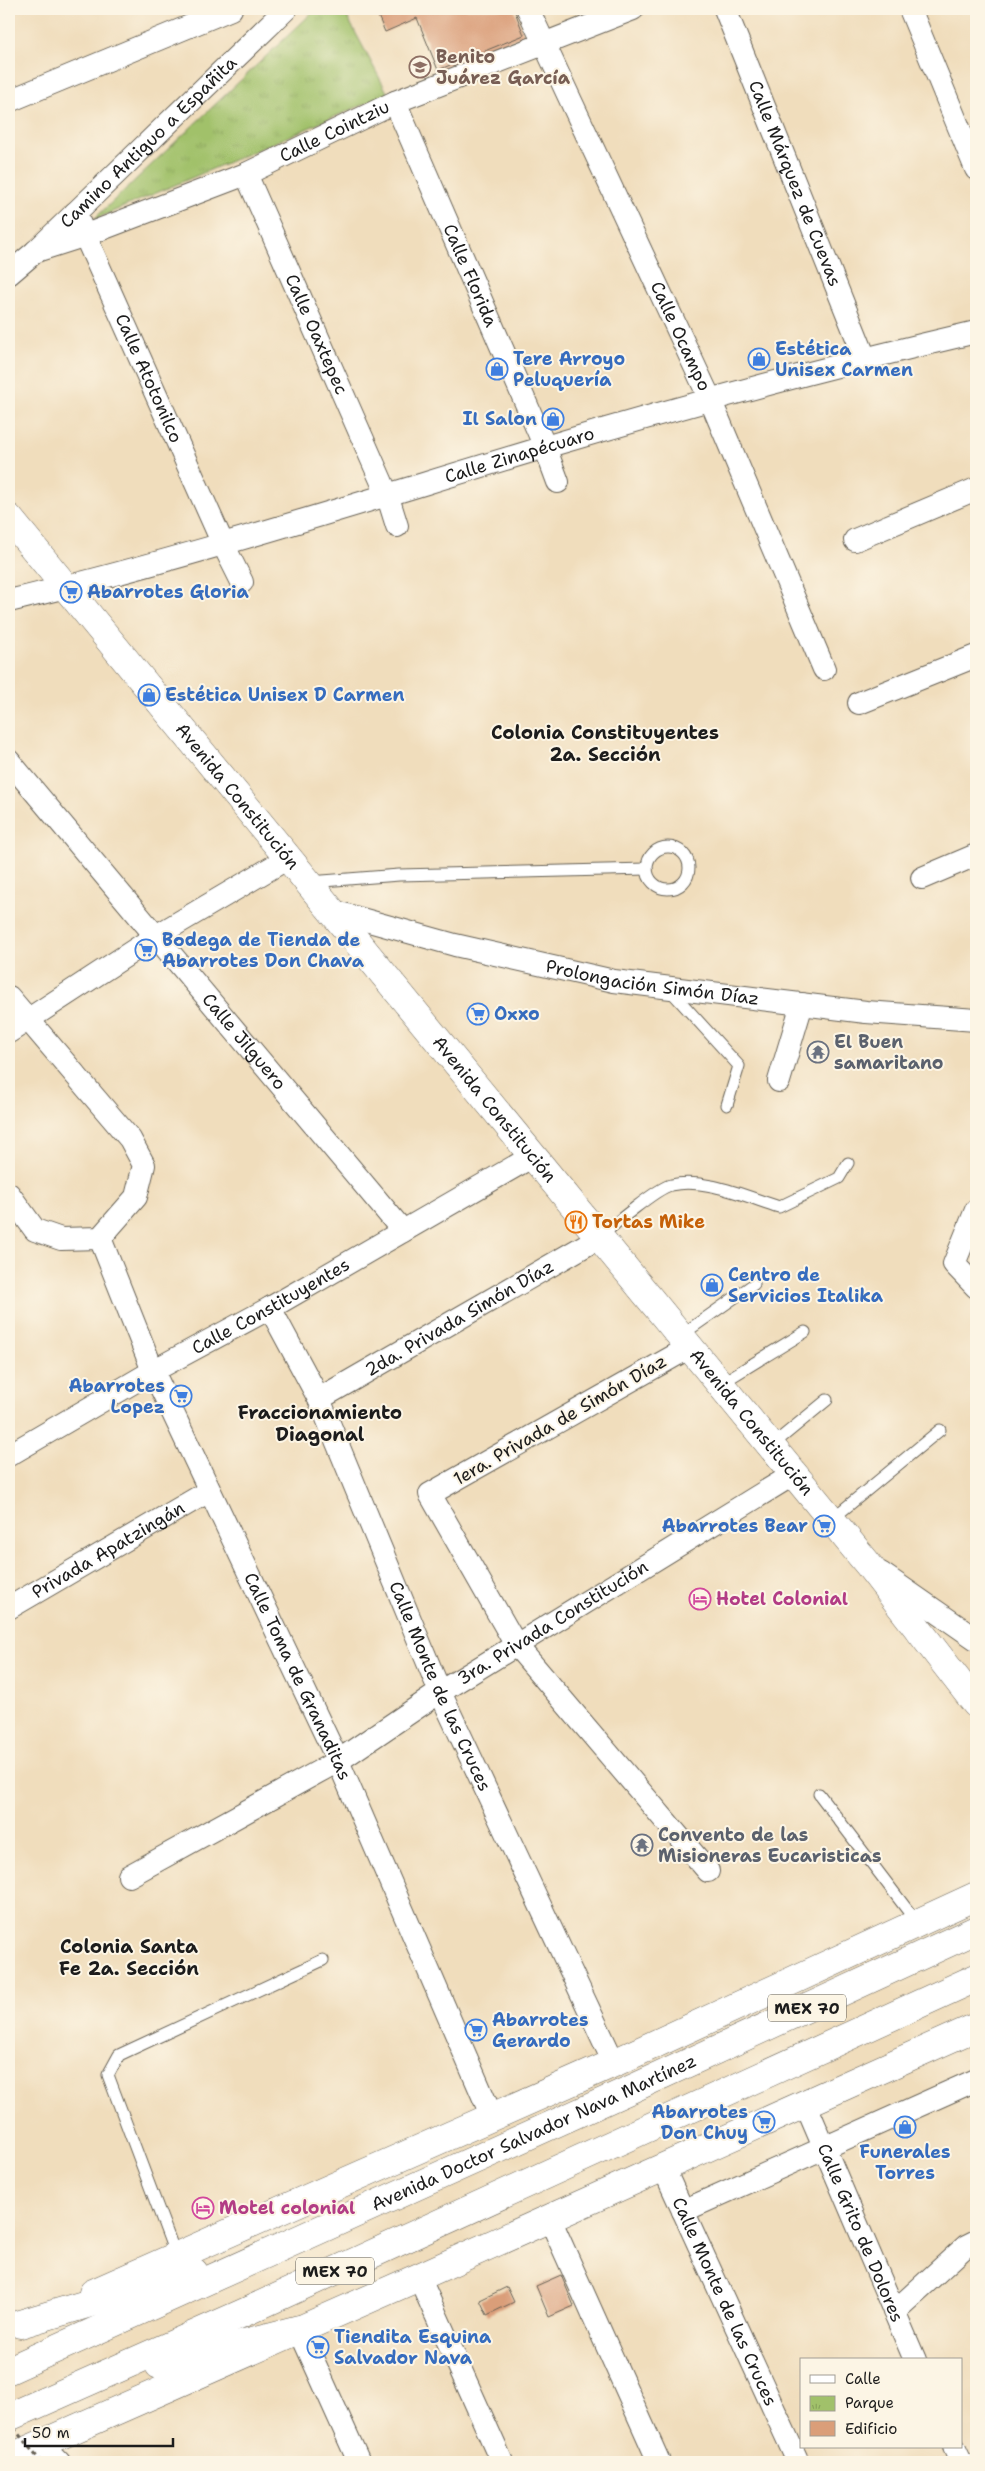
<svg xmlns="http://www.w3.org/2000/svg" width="985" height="2471" viewBox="0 0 985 2471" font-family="'Shantell Sans',sans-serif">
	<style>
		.park { fill: url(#park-tufts); stroke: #5e6e43 }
		.building { fill: #da9e79 }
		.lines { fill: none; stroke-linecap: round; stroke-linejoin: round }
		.service-casing { stroke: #666054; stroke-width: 13 }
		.minor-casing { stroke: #666054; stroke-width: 24 }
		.secondary-casing { stroke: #666054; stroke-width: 29 }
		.motorway-casing { stroke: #666054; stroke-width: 29 }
		.service { stroke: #fff; stroke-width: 11 }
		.minor { stroke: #fff; stroke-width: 22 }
		.secondary { stroke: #fff; stroke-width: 28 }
		.motorway { stroke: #fff; stroke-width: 28 }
		.path-bridge { stroke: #666054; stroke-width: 3; stroke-dasharray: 4 4; stroke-linecap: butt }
		.labels { text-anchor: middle; stroke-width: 4; stroke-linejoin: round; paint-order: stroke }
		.shield { fill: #fcf5e5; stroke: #5f5d58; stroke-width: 1 }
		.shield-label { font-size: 16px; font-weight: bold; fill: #1c1c1c }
		.education-label { font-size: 18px; font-weight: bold; fill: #785e54; stroke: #fcf5e5; text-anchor: start }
		.street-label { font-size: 18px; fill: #1c1c1c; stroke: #fcf5e5 }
		.shop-label { font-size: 18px; font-weight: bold; fill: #366cbe; stroke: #fcf5e5; text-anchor: start }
		.worship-label { font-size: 18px; font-weight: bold; fill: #5b616d; stroke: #fcf5e5; text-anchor: start }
		.food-label { font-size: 18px; font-weight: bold; fill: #c56008; stroke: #fcf5e5; text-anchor: start }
		.hotel-label { font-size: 18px; font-weight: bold; fill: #b23c85; stroke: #fcf5e5; text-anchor: start }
		.neighbourhood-label { font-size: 19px; font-weight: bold; fill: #1c1c1c; stroke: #fcf5e5 }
	</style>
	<defs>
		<pattern id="park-tufts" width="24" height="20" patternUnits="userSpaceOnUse" patternTransform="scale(1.25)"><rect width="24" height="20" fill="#a1c16a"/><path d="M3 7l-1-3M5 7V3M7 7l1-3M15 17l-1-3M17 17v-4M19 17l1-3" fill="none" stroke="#8aa55b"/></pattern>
	</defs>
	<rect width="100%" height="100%" fill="#fcf5e5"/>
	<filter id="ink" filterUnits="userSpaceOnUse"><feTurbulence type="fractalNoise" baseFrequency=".02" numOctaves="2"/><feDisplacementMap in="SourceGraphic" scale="10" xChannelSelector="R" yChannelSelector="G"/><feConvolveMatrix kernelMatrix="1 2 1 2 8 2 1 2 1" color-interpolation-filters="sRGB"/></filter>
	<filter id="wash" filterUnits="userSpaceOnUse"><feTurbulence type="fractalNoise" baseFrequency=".0096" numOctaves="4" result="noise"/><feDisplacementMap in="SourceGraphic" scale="20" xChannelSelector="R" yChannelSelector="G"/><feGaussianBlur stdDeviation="1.12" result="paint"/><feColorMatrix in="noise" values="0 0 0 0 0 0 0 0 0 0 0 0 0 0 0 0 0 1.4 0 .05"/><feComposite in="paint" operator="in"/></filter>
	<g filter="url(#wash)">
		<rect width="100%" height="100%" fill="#f0ddbc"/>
		<!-- park -->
		<path class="park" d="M316,9H343L388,94L93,220Z"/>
		<g id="blocks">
			<!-- building -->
			<g class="building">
				<path d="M375,9H514L524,35L438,70L417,18L385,32Z"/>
				<path d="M561,2275L574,2306L549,2317L536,2286Z"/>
				<path d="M507,2287L514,2302L487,2315L480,2300Z"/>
			</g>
		</g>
	</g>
	<g filter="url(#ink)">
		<use href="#blocks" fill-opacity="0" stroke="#666054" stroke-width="1"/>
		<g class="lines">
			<!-- service casing -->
			<g class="service-casing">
				<g id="service">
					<circle cx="668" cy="868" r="21"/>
					<path d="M310,882L399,875L647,869"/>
					<path d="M670,990L739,1066L727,1105"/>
					<path d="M600,1237C612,1226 657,1188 671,1185C703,1177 747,1197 779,1207L839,1178L848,1163"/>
					<path d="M680,1336L754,1284"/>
					<path d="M720,1384L805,1332"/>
					<path d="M771,1446L827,1400"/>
					<path d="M832,1519L940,1430"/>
					<path d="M819,1794L918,1924"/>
					<path d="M176,2256L108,2075L119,2055L323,1960"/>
				</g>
			</g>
			<!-- minor casing -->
			<g class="minor-casing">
				<g id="minor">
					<path id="s1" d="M528,9L710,399L824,669"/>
					<path id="s2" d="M725,9L865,358"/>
					<path d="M910,9L976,169"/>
					<path d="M9,101L231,9"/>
					<path id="s3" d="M395,102L545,447L558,482"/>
					<path id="s4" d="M246,174L387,494L397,526"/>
					<path id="s5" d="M75,213L223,544L242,582"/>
					<path id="s6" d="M36,251L86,235L246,174L395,102L633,9"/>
					<path id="s7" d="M9,274L36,251L286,9"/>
					<path d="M855,540L976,489"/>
					<path id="s8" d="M9,601C189,558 365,501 542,448C686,405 830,366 976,332"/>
					<path d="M859,703L976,656"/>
					<path id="s9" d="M9,761L403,1231"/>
					<path d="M922,878L976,855"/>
					<path id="s10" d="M333,911L455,945L614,981L866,1012L976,1020"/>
					<path d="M9,997L130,1139L144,1165L136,1197L100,1238L61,1239L35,1230L9,1194"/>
					<path d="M9,1032L156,936L288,858"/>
					<path d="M779,1081L802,1004"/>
					<path d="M976,1210L954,1264L976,1287"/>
					<path id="s11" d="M100,1238L153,1371L338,1761L492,2117"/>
					<path id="s12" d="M270,1308L319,1399L440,1692L614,2063"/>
					<path d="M690,1347L430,1494L516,1645L708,1871"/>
					<path id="s13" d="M319,1399L600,1237"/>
					<path id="s14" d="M9,1455L153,1371L270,1308L533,1156"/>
					<path d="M881,1573L976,1639"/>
					<path id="s15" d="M9,1608L209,1491"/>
					<path id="s16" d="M129,1876L338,1761L440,1692L794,1474"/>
					<path id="s17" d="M806,2105L915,2360"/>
					<path id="s18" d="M663,2167L798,2462"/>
					<path d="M683,2211L976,2080"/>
					<path d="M550,2219L659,2462"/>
					<path d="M419,2277L502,2462"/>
					<path d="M894,2312L966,2246L976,2241"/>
					<path d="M299,2329L359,2462"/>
					<path d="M42,2445L59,2462"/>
					<path d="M954,2447L961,2462"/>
				</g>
			</g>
			<!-- secondary casing -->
			<g class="secondary-casing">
				<g id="secondary">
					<path id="s19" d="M9,518L867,1563L976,1704"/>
					<path d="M93,2293L614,2063L976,1896"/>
					<path d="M9,2458L419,2277L976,2027"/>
				</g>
			</g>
			<!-- motorway casing -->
			<g class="motorway-casing">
				<g id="motorway">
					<path d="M20,2324L194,2272"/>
					<path d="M159,2365L299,2329"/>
					<path id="s20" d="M9,2370L638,2086L976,1930"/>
					<path d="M9,2417L243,2313L976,1978"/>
				</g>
			</g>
			<!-- service -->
			<use href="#service" class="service"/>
			<!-- minor -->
			<use href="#minor" class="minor"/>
			<!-- secondary -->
			<use href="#secondary" class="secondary"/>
			<!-- motorway -->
			<use href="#motorway" class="motorway"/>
			<!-- path-bridge -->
			<path class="path-bridge" d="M9,2422L41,2462"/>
		</g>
	</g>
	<!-- icons -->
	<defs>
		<g id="school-ring" transform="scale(1.125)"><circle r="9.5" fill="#fcf5e5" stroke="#8d6e63" stroke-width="1.5"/><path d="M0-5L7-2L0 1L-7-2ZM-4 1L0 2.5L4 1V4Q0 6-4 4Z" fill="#8d6e63"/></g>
		<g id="shop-ring" transform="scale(1.125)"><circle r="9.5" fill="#fcf5e5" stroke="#3f7fe0" stroke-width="1.5"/><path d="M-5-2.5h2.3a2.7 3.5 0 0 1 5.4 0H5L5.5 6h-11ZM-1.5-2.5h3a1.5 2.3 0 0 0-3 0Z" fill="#3f7fe0"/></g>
		<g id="supermarket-ring" transform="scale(1.125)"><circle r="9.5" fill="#fcf5e5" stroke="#3f7fe0" stroke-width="1.5"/><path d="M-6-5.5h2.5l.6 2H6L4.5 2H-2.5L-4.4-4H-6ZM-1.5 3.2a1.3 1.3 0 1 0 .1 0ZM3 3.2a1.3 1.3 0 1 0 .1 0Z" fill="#3f7fe0"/></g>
		<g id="temple-ring" transform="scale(1.125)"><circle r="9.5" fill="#fcf5e5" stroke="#6b7280" stroke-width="1.5"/><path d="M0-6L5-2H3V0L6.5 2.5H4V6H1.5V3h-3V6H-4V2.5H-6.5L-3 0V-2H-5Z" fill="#6b7280"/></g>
		<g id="restaurant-ring" transform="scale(1.125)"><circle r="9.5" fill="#fcf5e5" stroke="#e8710a" stroke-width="1.5"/><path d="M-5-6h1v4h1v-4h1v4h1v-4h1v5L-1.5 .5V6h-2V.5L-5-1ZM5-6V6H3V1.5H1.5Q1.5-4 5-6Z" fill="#e8710a"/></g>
		<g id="hotel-ring" transform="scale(1.125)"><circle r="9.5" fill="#fcf5e5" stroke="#d1479c" stroke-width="1.5"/><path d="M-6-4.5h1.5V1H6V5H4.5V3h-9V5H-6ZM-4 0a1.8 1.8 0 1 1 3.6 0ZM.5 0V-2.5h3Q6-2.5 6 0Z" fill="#d1479c"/></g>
	</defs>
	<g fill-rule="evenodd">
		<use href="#school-ring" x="420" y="67"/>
		<use href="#shop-ring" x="759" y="359"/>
		<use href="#shop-ring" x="497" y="369"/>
		<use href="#shop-ring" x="553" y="419"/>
		<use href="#supermarket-ring" x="71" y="592"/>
		<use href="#shop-ring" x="149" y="695"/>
		<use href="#supermarket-ring" x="146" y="950"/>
		<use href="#supermarket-ring" x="478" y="1014"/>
		<use href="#temple-ring" x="818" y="1052"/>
		<use href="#restaurant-ring" x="576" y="1222"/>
		<use href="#shop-ring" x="712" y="1285"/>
		<use href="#supermarket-ring" x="181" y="1396"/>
		<use href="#supermarket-ring" x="824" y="1526"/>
		<use href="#hotel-ring" x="700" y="1599"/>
		<use href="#temple-ring" x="642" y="1845"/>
		<use href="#supermarket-ring" x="476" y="2030"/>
		<use href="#supermarket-ring" x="764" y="2122"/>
		<use href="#shop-ring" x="905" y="2127"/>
		<use href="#hotel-ring" x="203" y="2208"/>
		<use href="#supermarket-ring" x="318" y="2347"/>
	</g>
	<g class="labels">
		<!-- shield labels -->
		<g class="shield">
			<rect x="768" y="1994.5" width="78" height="27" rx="4"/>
			<rect x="296" y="2257.5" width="78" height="27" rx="4"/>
		</g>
		<g class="shield-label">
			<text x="807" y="2014">MEX 70</text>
			<text x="335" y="2277">MEX 70</text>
		</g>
		<!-- education labels -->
		<g class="education-label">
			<text x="436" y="63">Benito<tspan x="436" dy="21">Juárez García</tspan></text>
		</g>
		<!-- street labels -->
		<g class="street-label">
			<text dy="6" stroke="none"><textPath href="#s6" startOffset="322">Calle Cointziu</textPath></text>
			<text dy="6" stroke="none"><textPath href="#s7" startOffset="192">Camino Antiguo a Españita</textPath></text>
			<text dy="6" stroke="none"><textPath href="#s2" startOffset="188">Calle Márquez de Cuevas</textPath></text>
			<text dy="6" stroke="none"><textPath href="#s3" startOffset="189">Calle Florida</textPath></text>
			<text dy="6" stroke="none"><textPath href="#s4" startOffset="175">Calle Oaxtepec</textPath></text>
			<text dy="6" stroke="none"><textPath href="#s1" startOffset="361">Calle Ocampo</textPath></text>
			<text dy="6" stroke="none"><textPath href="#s5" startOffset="181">Calle Atotonilco</textPath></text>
			<text dy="6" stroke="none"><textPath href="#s8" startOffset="531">Calle Zinapécuaro</textPath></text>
			<text dy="6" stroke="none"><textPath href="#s19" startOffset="360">Avenida Constitución</textPath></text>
			<text dy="6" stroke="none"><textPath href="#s10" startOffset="328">Prolongación Simón Díaz</textPath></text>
			<text dy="6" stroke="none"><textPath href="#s9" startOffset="366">Calle Jilguero</textPath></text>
			<text dy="6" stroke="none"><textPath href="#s19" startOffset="765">Avenida Constitución</textPath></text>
			<text dy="6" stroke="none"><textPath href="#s14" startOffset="301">Calle Constituyentes</textPath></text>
			<text dy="6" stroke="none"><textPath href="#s13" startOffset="162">2da. Privada Simón Díaz</textPath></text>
			<text transform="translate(560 1420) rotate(-30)" y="6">1era. Privada de Simón Díaz</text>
			<text dy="6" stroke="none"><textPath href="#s19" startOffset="1170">Avenida Constitución</textPath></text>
			<text dy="6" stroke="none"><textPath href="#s15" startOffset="115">Privada Apatzingán</textPath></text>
			<text dy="6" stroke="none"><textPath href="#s16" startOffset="494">3ra. Privada Constitución</textPath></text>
			<text dy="6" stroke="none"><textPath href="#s11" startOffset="481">Calle Toma de Granaditas</textPath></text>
			<text dy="6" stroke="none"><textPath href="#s12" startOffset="415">Calle Monte de las Cruces</textPath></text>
			<text dy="6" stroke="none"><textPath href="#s20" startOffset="576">Avenida Doctor Salvador Nava Martínez</textPath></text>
			<text dy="6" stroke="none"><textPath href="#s17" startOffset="139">Calle Grito de Dolores</textPath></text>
			<text dy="6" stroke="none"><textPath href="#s18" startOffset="148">Calle Monte de las Cruces</textPath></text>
		</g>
		<!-- shop labels -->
		<g class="shop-label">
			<text x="775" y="355">Estética<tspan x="775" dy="21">Unisex Carmen</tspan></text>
			<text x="513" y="365">Tere Arroyo<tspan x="513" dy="21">Peluquería</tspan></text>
			<text x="537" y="425" text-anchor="end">Il Salon</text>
			<text x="87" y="598">Abarrotes Gloria</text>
			<text x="165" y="701">Estética Unisex D Carmen</text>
			<text x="162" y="946">Bodega de Tienda de<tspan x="162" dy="21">Abarrotes Don Chava</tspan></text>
			<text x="494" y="1020">Oxxo</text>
			<text x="728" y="1281">Centro de<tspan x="728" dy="21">Servicios Italika</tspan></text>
			<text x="165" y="1392" text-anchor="end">Abarrotes<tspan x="165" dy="21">Lopez</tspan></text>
			<text x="808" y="1532" text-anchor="end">Abarrotes Bear</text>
			<text x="492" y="2026">Abarrotes<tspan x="492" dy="21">Gerardo</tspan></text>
			<text x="748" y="2118" text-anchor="end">Abarrotes<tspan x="748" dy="21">Don Chuy</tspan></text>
			<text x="905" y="2158" text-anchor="middle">Funerales<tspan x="905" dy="21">Torres</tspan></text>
			<text x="334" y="2343">Tiendita Esquina<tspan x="334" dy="21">Salvador Nava</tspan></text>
		</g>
		<!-- worship labels -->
		<g class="worship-label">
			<text x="834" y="1048">El Buen<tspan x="834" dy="21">samaritano</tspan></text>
			<text x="658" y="1841">Convento de las<tspan x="658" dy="21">Misioneras Eucaristicas</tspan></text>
		</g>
		<!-- food labels -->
		<g class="food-label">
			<text x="592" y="1228">Tortas Mike</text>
		</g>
		<!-- hotel labels -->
		<g class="hotel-label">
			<text x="716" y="1605">Hotel Colonial</text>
			<text x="219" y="2214">Motel colonial</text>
		</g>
		<!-- neighbourhood labels -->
		<g class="neighbourhood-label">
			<text x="605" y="739">Colonia Constituyentes<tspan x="605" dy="22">2a. Sección</tspan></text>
			<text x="320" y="1419">Fraccionamiento<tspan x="320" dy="22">Diagonal</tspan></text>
			<text x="129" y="1953">Colonia Santa<tspan x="129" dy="22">Fe 2a. Sección</tspan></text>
		</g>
	</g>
	<!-- margin -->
	<rect width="985" height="2471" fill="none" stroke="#fcf5e5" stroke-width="30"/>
	<!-- legend -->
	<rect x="800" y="2358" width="162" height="90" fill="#fcf5e5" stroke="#a29e95"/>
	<rect x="810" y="2375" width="25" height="8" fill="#ffffff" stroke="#a29e95"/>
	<text x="845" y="2384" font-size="15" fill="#1c1c1c">Calle</text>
	<rect x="810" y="2396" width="25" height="15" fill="url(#park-tufts)" stroke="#a29e95"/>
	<text x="845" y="2408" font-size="15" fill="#1c1c1c">Parque</text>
	<rect x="810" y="2421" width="25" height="15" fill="#da9e79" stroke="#a29e95"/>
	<text x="845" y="2434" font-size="15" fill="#1c1c1c">Edificio</text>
	<!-- scale -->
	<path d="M25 2438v8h148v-8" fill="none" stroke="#1c1c1c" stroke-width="2.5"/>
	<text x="32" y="2438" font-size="15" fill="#1c1c1c" stroke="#fcf5e5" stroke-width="4" paint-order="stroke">50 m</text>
</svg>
